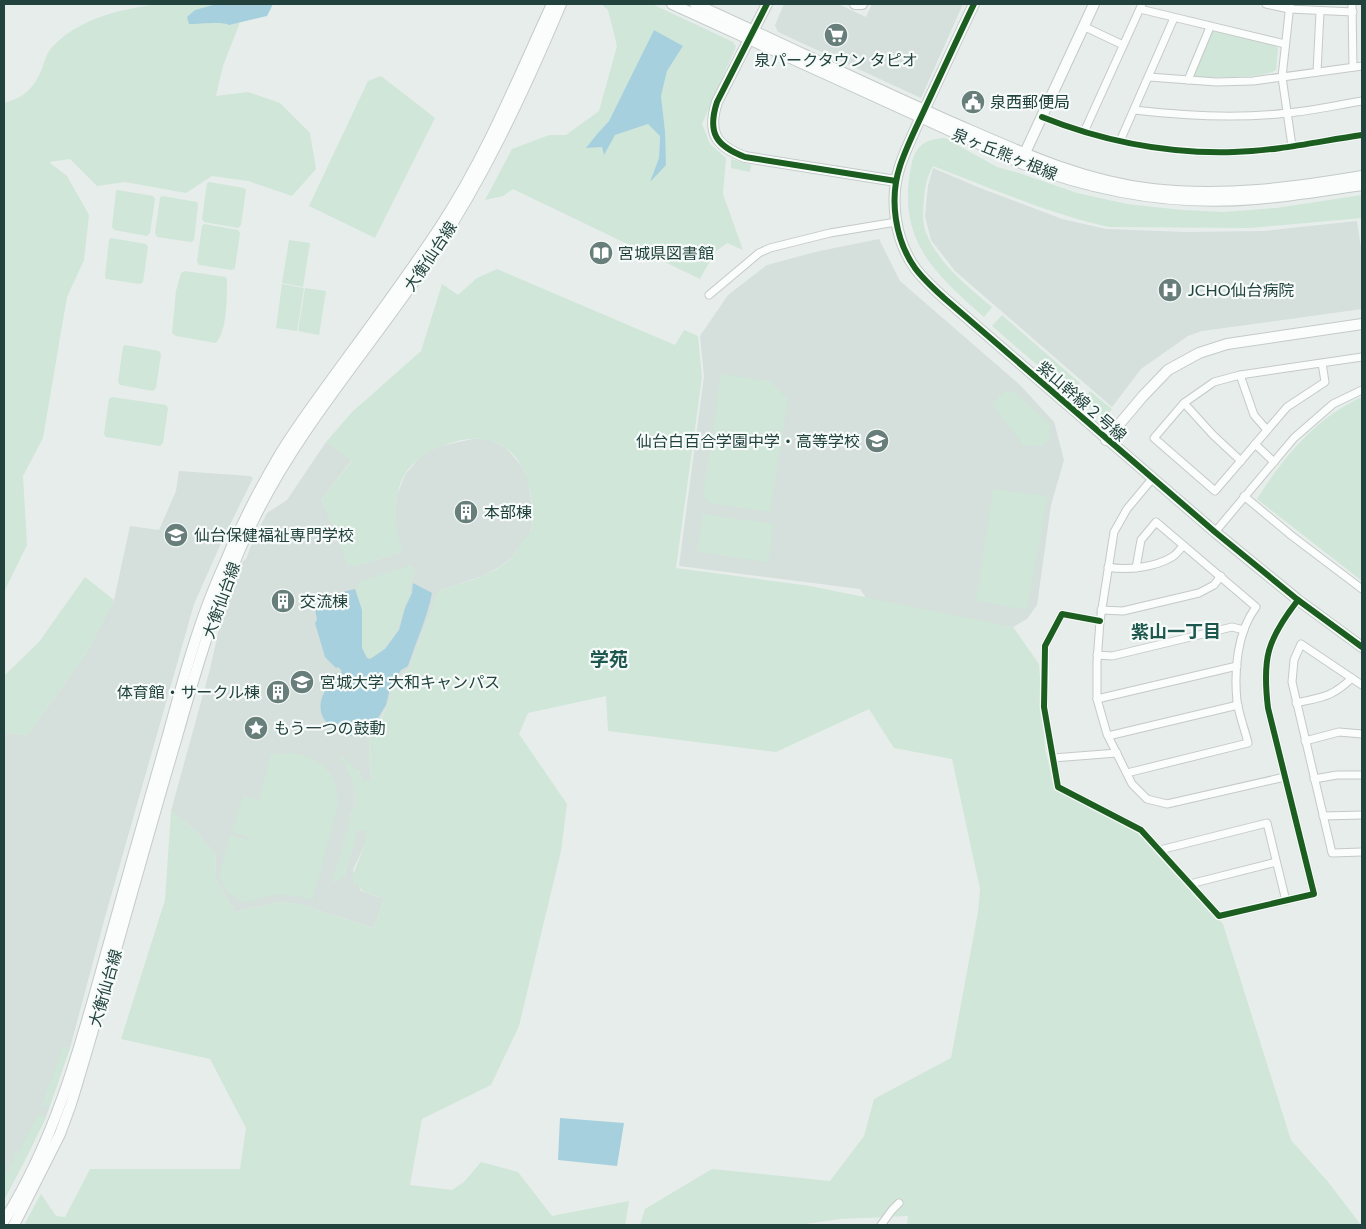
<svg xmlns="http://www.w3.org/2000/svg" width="1366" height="1229" viewBox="0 0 1366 1229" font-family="Lato,'Noto Sans JP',sans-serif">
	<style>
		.built { fill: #d5dfdb }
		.green { fill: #d0e6d9; fill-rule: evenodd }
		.water { fill: #a6d0dd }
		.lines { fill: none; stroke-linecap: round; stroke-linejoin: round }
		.street-casing { stroke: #c4cac8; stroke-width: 9 }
		.secondary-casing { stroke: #c3cbc8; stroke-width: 12 }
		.street { stroke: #fbfcfc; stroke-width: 7 }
		.secondary { stroke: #fbfcfc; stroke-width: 10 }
		.cycleway-casing { stroke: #f6fbf9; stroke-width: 9 }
		.cycleway { stroke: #1b5e20; stroke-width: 6 }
		.labels { text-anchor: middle; stroke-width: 4.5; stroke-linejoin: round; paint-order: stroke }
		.poi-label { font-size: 16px; fill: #22433d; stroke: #f6fbf9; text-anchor: start }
		.street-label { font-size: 16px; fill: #22433d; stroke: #f6fbf9 }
		.neighbourhood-label { font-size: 18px; font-weight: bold; fill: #1d574e; stroke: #f6fbf9 }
		.quarter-label { font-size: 19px; font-weight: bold; fill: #1d574e; stroke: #f6fbf9 }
	</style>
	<rect width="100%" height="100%" fill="#e7edeb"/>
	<!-- built -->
	<g class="built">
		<path d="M784,4H838L866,17L872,4H963L921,98L778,32L775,25Z"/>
		<path d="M933,168L980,188L1062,219L1106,229L1186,232L1264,231L1357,221L1362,255V309L1202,331L1188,336L1141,369L1112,407L955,271L931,240L925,216L928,186Z"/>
		<path d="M879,239L900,281L1020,385L1054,422L1064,460L1051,505L1037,605L1027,619L1013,627L871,605L860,589L679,566L704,376L700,336L728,295L767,265L815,252Z"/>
		<path d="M473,439H486L497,443L506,448L521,465L528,479L533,512L532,526L529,535L522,542L512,557L501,566L485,575L439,591L409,668L399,678L391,694L390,700L378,724L370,733L369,758L371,780H363L359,771L344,762L353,780L356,806L351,810L344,877L358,829L367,830L365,844L353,870L354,882L359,886L360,890L374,896L384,898L374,928L298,904L280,902L235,912L215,878L216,855L196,831L171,811L210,669L221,620L242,562L246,559L255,536L267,513L287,500L326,442L352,460L321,500L334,527L356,566L402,552L397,533L395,515L397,495L405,475L418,459L428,452L440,446Z"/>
		<path d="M179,471L250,476L253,478L222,541L194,604L105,917L70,1048L46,1117L25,1160L4,1200V733L28,735L87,652L114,600L130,526L159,530L176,491Z"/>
	</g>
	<!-- green -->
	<g class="green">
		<path d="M157,4H243L239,25L223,66L216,96L248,92L280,103L310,133L316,169L292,196L248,181L212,176L186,193L125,182L97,186L70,159L49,162L67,176L89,215L84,260L67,297L43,438L23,476L27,545L4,592V103C25,97 33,89 42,69C44,63 46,56 49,51C75,19 118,10 157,4Z"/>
		<path d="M601,4H652L733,42L736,47L702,124L710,144L726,158L723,194L743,250L727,243L715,252L700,279L513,189L503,196L485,200L512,149L549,135H566L599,111L617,46L608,10ZM654,30L683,46L667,71L661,96L665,131V165L659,158L660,136L648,124L615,135L604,154L602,147H587L597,134L609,121Z"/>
		<path d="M1214,29L1275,44L1278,49L1276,70C1263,79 1212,77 1195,77L1193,75L1210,31Z"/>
		<path d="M381,76L435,118L375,238L309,206L368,81Z"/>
		<path d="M945,138L997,167L1019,173L1077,193L1127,204L1182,210L1223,212L1276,208L1362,195V218L1250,228L1109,227C1049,214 991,188 933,166C927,177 925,186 924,199C923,210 922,222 926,233C939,264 968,287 992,307L984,317C933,272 897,240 911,167C915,146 924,139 945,138Z"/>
		<path d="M731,159L751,165L750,172L731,168Z"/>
		<path d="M209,182L244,188L246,190L241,225L238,228L204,222L202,219L207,183Z"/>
		<path d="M118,190L153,196L155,199L150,233L147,236L114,230L112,227L116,191Z"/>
		<path d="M162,196L197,202L198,205L194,240L191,242L157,237L155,233L160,198Z"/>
		<path d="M204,224L238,230L240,233L235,268L232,270L199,265L197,261L202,226Z"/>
		<path d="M111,238L146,244L148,247L143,282L140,284L106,279L105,276L109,240Z"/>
		<path d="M289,240L310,243L303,287L282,283Z"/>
		<path d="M497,269L675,345L684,330L698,336L702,377L676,568L810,586L1013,627L1039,664L1045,749L1055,790L1140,834L1223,924L1291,1140L1329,1183L1361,1225H907L908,1216L840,1219L799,1225H640L645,1209L712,1169L830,1181L864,1136L874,1099L951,1058L978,912L980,889L952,759L894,748L869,709L776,752L608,731L606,696L528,713L519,734L567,804L561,851L519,1026L491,1085L422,1119L410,1185L452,1190L464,1182L481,1162L518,1172L552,1216L629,1201L625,1225H24L41,1194L56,1216L65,1217L90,1169H240L246,1128L210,1059L121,1039L165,900L171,811L196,831L216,855L215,878L235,912L280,902L298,904L374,928L384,898C369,895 358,891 352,877L365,844L366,830H358L344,877L335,882H332L350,820L351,810L356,806C354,788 353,771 339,758L341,756L359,771L363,780H371L369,758L370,733L379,724L390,700L391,694L399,678L409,668L427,622L435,598L439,591C463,582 492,577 511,558C516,553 518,547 521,542C526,536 530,534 532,527C535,514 531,501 530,489C527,471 516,452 499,444C485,437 469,438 454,442C395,458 388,499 402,552L356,566L347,565L334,527L321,500L352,461L326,442L352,412L421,351L442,284L458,295L477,278Z"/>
		<path d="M185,271L226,277L227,280C227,296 227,331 216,343L176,336L172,333L176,291L181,273Z"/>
		<path d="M282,284L304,288L297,331L276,328Z"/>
		<path d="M305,288L326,291L319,335L298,331Z"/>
		<path d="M1002,315L1080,383L1071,394L992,326Z"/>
		<path d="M125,345L159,351L161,354L156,388L153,391L120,385L118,382L123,347Z"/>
		<path d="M721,374L770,381L788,400L770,512L708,503L703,496Z"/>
		<path d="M1004,391L1016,393L1050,424V437L1042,446L1023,445L992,405Z"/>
		<path d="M1090,391L1112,409L1104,420L1081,401Z"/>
		<path d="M112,397L166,405L168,408L163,443L160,446L106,437L104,434L109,399Z"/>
		<path d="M1362,397V581L1257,499C1283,457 1317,417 1362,397Z"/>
		<path d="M993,489L1048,496L1027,610L976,601Z"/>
		<path d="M703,514L774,524L768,562L697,552Z"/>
		<path d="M411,565L416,570L410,587L411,593L404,608L398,630L384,649L374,658H368L362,648V610L356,589L359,586L358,582Z"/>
		<path d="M85,577L114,600L87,652L28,735L4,733V676L39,642Z"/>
		<path d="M290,753C323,757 340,774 337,808L313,900C298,896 283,893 268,896C260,897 253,901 245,903L228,893L219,875L230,835L249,840V837L232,832L243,796L259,800L271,754Z"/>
		<path d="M63,1046L70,1048L49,1107L42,1105Z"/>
		<path d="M38,1114L46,1117L25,1160L4,1200V1174H9L10,1163H13L14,1153L18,1154Z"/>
	</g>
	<!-- water -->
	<g class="water">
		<path d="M217,4H273L267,16L229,25C223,21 199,24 189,24L187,17L195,10Z"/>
		<path d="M654,30L683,46L667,71L661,96L665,131L666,165L650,182L659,158L660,136L648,124L615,135L604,155L602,147L586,148L597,134L609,121Z"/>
		<path d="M413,583L432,593C427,619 416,641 408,666L401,670L390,688L386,705L378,718V723L375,725L370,722L362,723L355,737C338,734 317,723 321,701C323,691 332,683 335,673L340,674L342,671L338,667L336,668L325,657L315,623L317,620L315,609L329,602L331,595L355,589L362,610V648L367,658L370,659L385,649L399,630L405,608L412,593Z"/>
		<path d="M560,1118L624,1123L617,1166L558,1160Z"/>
	</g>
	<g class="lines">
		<!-- street casing -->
		<g class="street-casing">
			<g id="street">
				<path d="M1266,4L1289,9L1353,12"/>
				<path d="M1290,4L1282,77L1292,146"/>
				<path d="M1352,4L1353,67"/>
				<path d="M1140,9L1285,44"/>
				<path d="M1083,26L1123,45"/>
				<path d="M1317,72L1320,12"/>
				<path d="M1149,77L1216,82L1253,81L1362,66"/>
				<path d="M1188,80L1210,27"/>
				<path d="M1134,110C1185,116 1236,119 1287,113C1312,111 1337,105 1362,101"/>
				<path d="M1042,117C1102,141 1169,154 1234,152C1277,151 1320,141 1362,135"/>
				<path d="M1084,132L1142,4"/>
				<path d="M1120,141L1174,18"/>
				<path d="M709,295L759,253L770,248L830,233L896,222"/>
				<path d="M1322,363L1325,382L1287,407L1215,491L1154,438L1184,403L1214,382L1240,375L1362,357"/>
				<path d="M1240,375L1254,415L1267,430"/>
				<path d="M1184,403L1213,435L1241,461"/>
				<path d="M1255,444L1274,462"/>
				<path d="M1152,479L1127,509L1114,532L1100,621L1097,662V699L1107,734L1132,784L1147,799L1167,804L1285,777"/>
				<path d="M1244,496L1292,536L1362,589"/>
				<path d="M1215,532L1294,438L1333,404L1362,390"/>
				<path d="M1108,567C1126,571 1156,567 1172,557C1176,555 1180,549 1183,546"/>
				<path d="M1101,610L1123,611L1199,593L1214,585L1221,576"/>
				<path d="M1100,621L1062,614L1045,646L1044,707L1058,787L1141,830L1219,916L1314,894L1268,708C1262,658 1267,640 1298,600"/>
				<path d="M1097,655L1112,656L1232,627L1244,630"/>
				<path d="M1362,685L1301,644L1294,660L1292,682L1332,853L1362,852"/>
				<path d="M1097,699L1237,666"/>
				<path d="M1296,703C1322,697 1331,698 1352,678"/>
				<path d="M1108,736L1238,705"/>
				<path d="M1305,741L1339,732L1362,734"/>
				<path d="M1053,758L1117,753"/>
				<path d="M1127,773L1248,743C1245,730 1239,715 1237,701C1234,671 1237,632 1256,607L1156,522L1141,540L1136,568"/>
				<path d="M1314,779L1337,775H1362"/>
				<path d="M1323,816L1362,815"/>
				<path d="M1160,850L1267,823L1286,901"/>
				<path d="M1190,884L1276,862"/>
				<path d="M881,1225L892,1210L899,1203"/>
			</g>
		</g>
		<!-- secondary casing -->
		<g class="secondary-casing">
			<g id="secondary">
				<path d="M672,4L1023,164C1097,192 1176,206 1256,199C1292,196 1327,190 1362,185"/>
				<path d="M695,4C779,42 863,83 949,121C1016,150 1078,180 1152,189C1223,197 1292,188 1362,176"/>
				<path d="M767,4L717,102C707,133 716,146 745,157L896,181"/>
				<path d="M855,4H862"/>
				<path d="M974,4C958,37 943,70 927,104C918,124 907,145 900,166C889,199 895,240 915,268C923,279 933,288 944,298L1215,532L1298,600L1362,647"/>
				<path d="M1024,155L1094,4"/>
				<path d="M1106,440L1143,396L1168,370L1199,353L1227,344L1362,324"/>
				<path d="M4,1221C55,1140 80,1048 105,957C125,885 145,814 166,742C181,688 195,633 217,581C235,537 256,495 280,454C299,423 321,394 342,365C375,320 409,274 440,227C486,157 517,80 552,4"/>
				<path d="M14,1225L60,1134L71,1104C108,983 140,861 176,740C197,666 219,591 253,521C298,428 369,349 427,263C482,182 523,94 561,4"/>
			</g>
		</g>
		<!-- street -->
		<use href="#street" class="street"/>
		<!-- secondary -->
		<use href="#secondary" class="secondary"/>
		<!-- cycleway casing -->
		<g class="cycleway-casing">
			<g id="cycleway">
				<path d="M767,4L717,102C707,133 716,146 745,157L896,181"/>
				<path d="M974,4C958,37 943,70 927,104C918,124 907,145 900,166C889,199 895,240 915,268C923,279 933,288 944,298L1215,532L1298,600L1362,647"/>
				<path d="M1042,117C1102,141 1169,154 1234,152C1277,151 1320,141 1362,135"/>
				<path d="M1100,621L1062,614L1045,646L1044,707L1058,787L1141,830L1219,916L1314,894L1268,708C1262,658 1267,640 1298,600"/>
			</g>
		</g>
		<!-- cycleway -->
		<use href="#cycleway" class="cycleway"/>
	</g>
	<!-- icons -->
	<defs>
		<g id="supermarket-disc" transform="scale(1.25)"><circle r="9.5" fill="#677e7a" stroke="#f6fbf9"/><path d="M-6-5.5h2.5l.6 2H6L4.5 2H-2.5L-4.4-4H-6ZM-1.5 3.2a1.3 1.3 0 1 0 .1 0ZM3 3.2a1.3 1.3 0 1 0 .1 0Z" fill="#fff"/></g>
		<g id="civic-disc" transform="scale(1.25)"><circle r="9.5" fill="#677e7a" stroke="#f6fbf9"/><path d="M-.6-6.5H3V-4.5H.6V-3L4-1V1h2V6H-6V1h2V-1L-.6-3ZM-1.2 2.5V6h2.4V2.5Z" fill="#fff"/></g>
		<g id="library-disc" transform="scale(1.25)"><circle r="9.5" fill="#677e7a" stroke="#f6fbf9"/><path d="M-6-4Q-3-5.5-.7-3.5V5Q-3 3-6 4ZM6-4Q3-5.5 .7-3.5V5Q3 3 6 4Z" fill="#fff"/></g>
		<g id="hospital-disc" transform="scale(1.25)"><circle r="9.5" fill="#677e7a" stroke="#f6fbf9"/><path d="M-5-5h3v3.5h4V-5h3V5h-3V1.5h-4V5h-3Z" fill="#fff"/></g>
		<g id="school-disc" transform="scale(1.25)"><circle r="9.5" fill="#677e7a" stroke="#f6fbf9"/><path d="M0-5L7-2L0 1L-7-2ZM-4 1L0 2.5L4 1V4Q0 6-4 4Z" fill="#fff"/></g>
		<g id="building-disc" transform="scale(1.25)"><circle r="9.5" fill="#677e7a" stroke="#f6fbf9"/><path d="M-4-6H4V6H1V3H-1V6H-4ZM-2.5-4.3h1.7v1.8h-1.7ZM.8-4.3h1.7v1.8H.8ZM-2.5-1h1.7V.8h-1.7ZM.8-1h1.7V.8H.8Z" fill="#fff"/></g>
		<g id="university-disc" transform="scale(1.25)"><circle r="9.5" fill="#677e7a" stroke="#f6fbf9"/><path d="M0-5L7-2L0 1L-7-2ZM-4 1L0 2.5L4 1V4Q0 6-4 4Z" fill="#fff"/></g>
		<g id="sight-disc" transform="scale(1.25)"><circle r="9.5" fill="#677e7a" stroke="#f6fbf9"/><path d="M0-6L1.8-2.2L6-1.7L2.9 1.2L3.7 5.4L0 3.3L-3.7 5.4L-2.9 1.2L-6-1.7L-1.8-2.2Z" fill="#fff"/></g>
	</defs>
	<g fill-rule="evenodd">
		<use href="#supermarket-disc" x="836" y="35"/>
		<use href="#civic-disc" x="973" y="102"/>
		<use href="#library-disc" x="601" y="253"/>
		<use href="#hospital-disc" x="1170" y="290"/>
		<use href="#school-disc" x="877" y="441"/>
		<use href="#building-disc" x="466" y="512"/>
		<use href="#university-disc" x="176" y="535"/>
		<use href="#building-disc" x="283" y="601"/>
		<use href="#university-disc" x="302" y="682"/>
		<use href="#building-disc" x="278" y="692"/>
		<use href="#sight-disc" x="256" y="728"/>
	</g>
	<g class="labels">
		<!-- poi labels -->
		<g class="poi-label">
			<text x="836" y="66" text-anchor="middle">泉パークタウン タピオ</text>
			<text x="990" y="108">泉西郵便局</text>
			<text x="618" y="259">宮城県図書館</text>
			<text x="1188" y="296">JCHO仙台病院</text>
			<text x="860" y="447" text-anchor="end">仙台白百合学園中学・高等学校</text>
			<text x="484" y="518">本部棟</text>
			<text x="194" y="541">仙台保健福祉専門学校</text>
			<text x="300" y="607">交流棟</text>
			<text x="320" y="688">宮城大学 大和キャンパス</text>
			<text x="260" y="698" text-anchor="end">体育館・サークル棟</text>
			<text x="274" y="734">もう一つの鼓動</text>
		</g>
		<!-- street labels -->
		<g class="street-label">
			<text transform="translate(1005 154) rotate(22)" y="6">泉ヶ丘熊ヶ根線</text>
			<text transform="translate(430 256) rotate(-56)" y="6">大衡仙台線</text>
			<text transform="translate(1082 401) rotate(41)" y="6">紫山幹線２号線</text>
			<text transform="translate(221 600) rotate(-70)" y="6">大衡仙台線</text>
			<text transform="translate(105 988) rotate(-74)" y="6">大衡仙台線</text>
		</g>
		<!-- neighbourhood labels -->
		<g class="neighbourhood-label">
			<text x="1176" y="638">紫山一丁目</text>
		</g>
		<!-- quarter labels -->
		<g class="quarter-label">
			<text x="609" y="666">学苑</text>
		</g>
	</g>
	<!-- border -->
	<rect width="1366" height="1229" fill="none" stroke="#22433d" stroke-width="10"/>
</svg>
